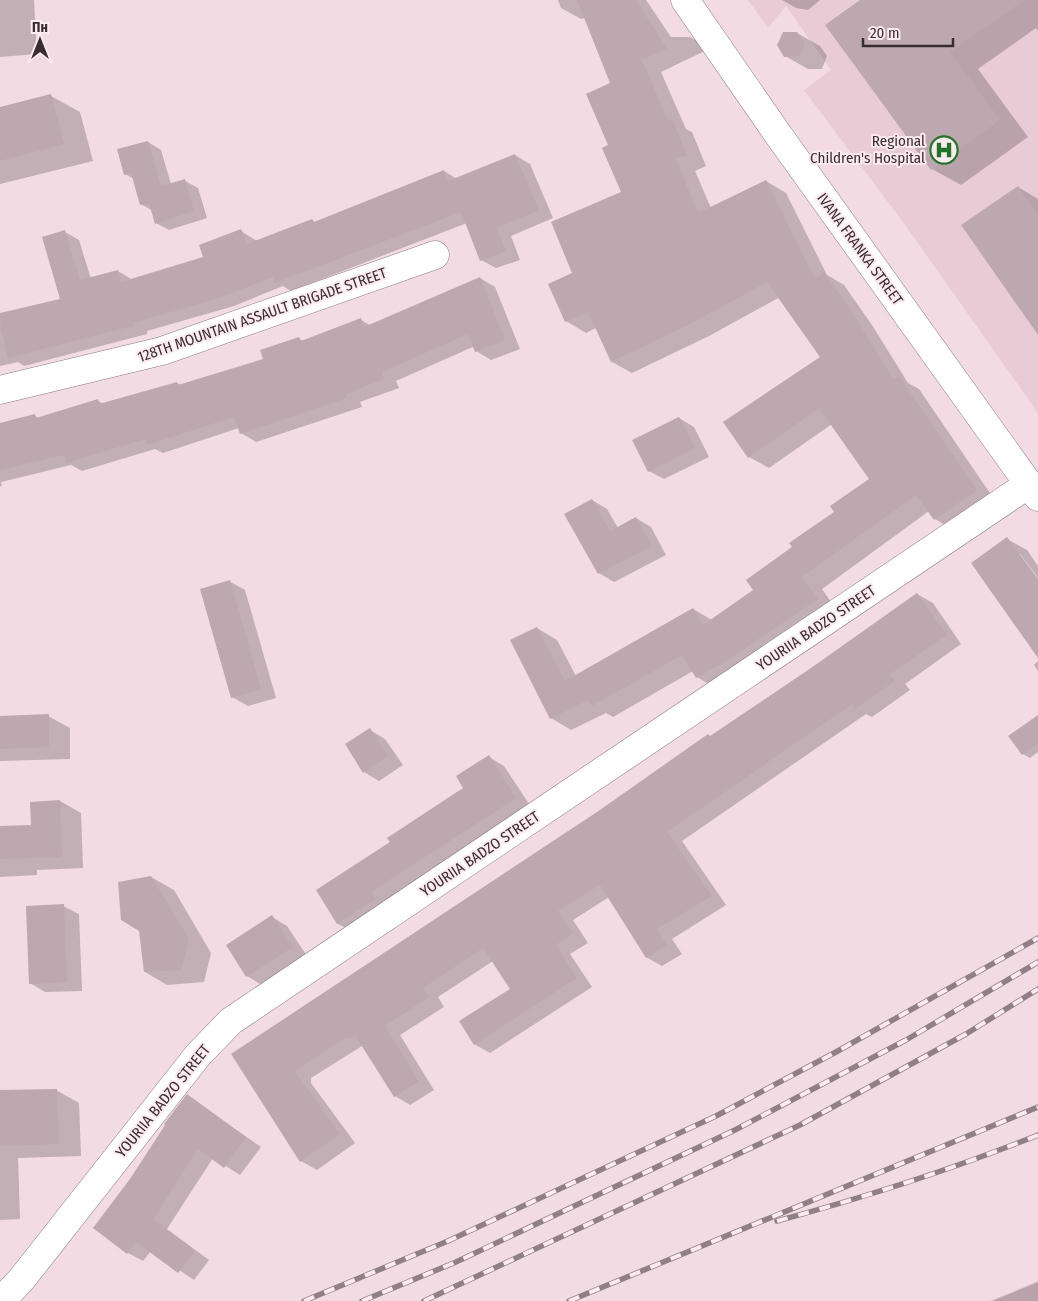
<svg xmlns="http://www.w3.org/2000/svg" width="1038" height="1301" viewBox="0 0 1038 1301" font-family="'Fira Sans Condensed',sans-serif">
	<style>
		.built { fill: #e9cbd6 }
		.shadow { fill: #0003 }
		.building { fill: #bda8af }
		.lines { fill: none; stroke-linecap: round; stroke-linejoin: round }
		.street-casing { stroke: #8e7a81; stroke-width: 29 }
		.secondary-casing { stroke: #8e7a81; stroke-width: 29 }
		.street { stroke: #fff; stroke-width: 28 }
		.secondary { stroke: #fff; stroke-width: 28 }
		.rail-casing { stroke: #908086; stroke-width: 5.5 }
		.rail { stroke: #fceaf0; stroke-width: 4; stroke-dasharray: 11; stroke-linecap: butt }
		.labels { text-anchor: middle; stroke-width: 4; stroke-linejoin: round; paint-order: stroke }
		.poi-label { font-size: 15px; fill: #362e31; stroke: #fceaf0; text-anchor: end }
		.street-label { font-size: 15px; fill: #362e31; stroke: #fceaf0 }
	</style>
	<rect width="100%" height="100%" fill="#f2dbe3"/>
	<!-- built -->
	<g class="built">
		<path d="M748,0H1038V413L903,222L804,90L831,70L786,6L768,28Z"/>
		<path d="M1038,1281V1301H989Z"/>
	</g>
	<!-- shadow -->
	<g class="shadow">
		<path d="M0,0H34L37,54L0,57Z"/>
		<path d="M558,0H646L671,37H690L711,48L661,72L686,129L692,132L706,166L695,171L711,208L766,181L786,193L827,275L844,285L872,325L908,383L919,389L996,502L955,531L935,519L929,511L822,589L837,611L717,689L697,677L693,671L613,717L606,713L571,730L551,718L537,628L557,640L576,676L693,609L712,620L755,590L794,547L836,512L871,479L832,424L769,468L749,457L822,357L780,297L709,336L632,373L612,362L596,328L586,333L566,321L574,274L623,193L612,84L585,18L581,19L561,8Z"/>
		<path d="M782,0H820L808,10L796,8Z"/>
		<path d="M862,0H1038V31L1036,28L978,69L1028,137L961,185L932,169Z"/>
		<path d="M797,33L820,46L827,56L822,69H808L785,56Z"/>
		<path d="M51,96L80,112L93,161L0,184V109Z"/>
		<path d="M148,142L161,150L171,184L185,181L198,188L207,218L169,230L156,223L153,211L141,204L134,179L125,174Z"/>
		<path d="M515,155L530,164L553,218L511,236L520,260L496,268L481,260L467,223L291,291L283,286L234,306L147,331V334L24,366L18,362L0,366V314L61,300L65,232L79,240L91,279L118,271L133,280L205,258L241,231L257,241L312,220L316,223L444,171L457,179Z"/>
		<path d="M1018,187L1038,199V333Z"/>
		<path d="M480,278L495,287L520,349L491,360L476,351L475,346L396,381L399,388L360,402L362,407L256,442L241,433L239,428L163,453L155,449L82,471L71,465L1,482L2,486H0V425L35,416L39,418L98,401L104,404L177,383L181,385L265,360L299,339L304,341L361,320L371,326Z"/>
		<path d="M679,418L694,427L709,457L664,479L649,471Z"/>
		<path d="M592,500L607,509L618,528L636,518L651,527L666,555L614,582L599,573Z"/>
		<path d="M1007,539L1027,550L1038,566V578L1020,554H1017L1038,582V655Z"/>
		<path d="M229,581L245,590L276,698L248,706L232,697Z"/>
		<path d="M917,594L933,603L961,644L905,684L910,690L872,717L866,714L682,841L726,905L672,939L682,954L662,966L646,957L609,897L573,920L588,943L570,954L592,987L490,1053L474,1044L512,990L493,961L438,997L444,1007L400,1035L434,1090L410,1105L395,1096L362,1046L311,1078V1083L355,1143L317,1170L301,1161L232,1054L597,814L812,669Z"/>
		<path d="M1038,661V671L1034,665Z"/>
		<path d="M48,716L70,728V759L0,761V717Z"/>
		<path d="M1038,716V752L1030,758L1023,754Z"/>
		<path d="M370,730L385,739L403,765L379,781L364,772Z"/>
		<path d="M489,757L504,766L531,807L354,932L338,924L318,891L391,843L465,789Z"/>
		<path d="M60,801L81,813L83,868L37,870V875L0,877V827L32,826Z"/>
		<path d="M151,877L174,890L211,953L204,982L167,985L145,972Z"/>
		<path d="M63,906L79,914L82,991L45,992L30,983Z"/>
		<path d="M272,917L287,926L307,956L262,985L247,976Z"/>
		<path d="M56,1090L79,1103L81,1156L18,1158L20,1219L0,1220V1092Z"/>
		<path d="M187,1096L261,1147L240,1175L213,1158L167,1229L209,1260L194,1280L151,1251L143,1261L128,1253L131,1180Z"/>
		<path d="M1038,1282V1301H992Z"/>
	</g>
	<!-- building -->
	<g class="building">
		<path d="M577,0H636L667,49L642,60L668,121L672,119L687,155L676,159L698,213L766,180L815,279L824,272L852,312L894,380L899,376L977,490L934,520L916,495L802,577L818,599L728,660L696,678L682,655L592,706L588,700L550,719L510,640L537,627L565,681L693,608L703,625L753,590L746,580L792,547L789,543L834,512L830,506L869,479L819,408L748,458L723,422L820,357L767,282L688,325L611,362L588,312L565,322L548,284L572,273L551,222L621,192L602,148L608,145L586,94L610,83Z"/>
		<path d="M860,0H1025L950,52L1000,120L931,170L825,25Z"/>
		<path d="M783,32H797L805,43L800,56L784,57L777,45Z"/>
		<path d="M51,94L64,144L0,161V107Z"/>
		<path d="M148,141L161,186L185,179L194,211L155,224L149,203L140,205L131,173L124,175L117,149Z"/>
		<path d="M515,154L539,210L497,228L506,251L480,261L461,212L275,283L273,277L219,298L133,323V326L8,358L0,323V313L60,299L42,237L65,230L80,280L118,270L121,282L203,257L199,245L241,229L247,244L312,219L314,222L444,170L448,181Z"/>
		<path d="M1018,186L1038,215V335L961,225Z"/>
		<path d="M480,277L505,340L475,352L468,334L382,372L384,379L346,394L347,398L240,434L234,417L147,445L145,439L66,463L64,455L0,470V423L35,414L36,418L98,399L99,404L177,382L178,385L263,359L260,350L299,337L301,341L361,318L364,327Z"/>
		<path d="M679,417L695,448L648,472L632,440Z"/>
		<path d="M592,499L610,531L636,517L652,546L598,574L564,514Z"/>
		<path d="M1007,537L1038,579V658L971,563Z"/>
		<path d="M230,580L261,689L231,698L200,589Z"/>
		<path d="M917,593L947,635L890,674L895,681L855,709L852,704L667,832L712,896L657,929L667,945L646,958L600,885L558,911L573,933L556,945L577,978L474,1045L459,1021L510,989L483,948L423,988L429,997L385,1026L419,1081L394,1097L355,1035L348,1039L347,1037L296,1070V1073L340,1134L300,1162L231,1054L597,812L708,734L710,736L811,668Z"/>
		<path d="M49,714V747L0,749V716Z"/>
		<path d="M1038,715V743L1022,755L1008,736Z"/>
		<path d="M370,728L388,756L363,773L345,744Z"/>
		<path d="M489,755L516,798L371,892L376,899L337,924L316,890L390,842L387,838L463,788L456,776Z"/>
		<path d="M60,800L62,857L0,859V826L31,825L30,802Z"/>
		<path d="M151,876L189,939L181,970L144,972L139,931L121,920L118,882Z"/>
		<path d="M64,904L67,982L29,984L26,906Z"/>
		<path d="M272,915L293,947L246,977L226,945Z"/>
		<path d="M57,1089L59,1144L0,1146V1090Z"/>
		<path d="M187,1094L246,1137L224,1168L198,1149L153,1219L195,1251L178,1273L136,1242L127,1254L93,1228L130,1179L165,1125L164,1124Z"/>
	</g>
	<g class="lines">
		<!-- street casing -->
		<g class="street-casing">
			<path id="street" d="M0,390L162,351L435,255"/>
		</g>
		<!-- secondary casing -->
		<g class="secondary-casing">
			<g id="secondary">
				<path d="M685,0L777,133L1038,497"/>
				<path d="M1,1301L21,1280L198,1055L231,1021L1029,484"/>
			</g>
		</g>
		<!-- street -->
		<use href="#street" class="street"/>
		<!-- secondary -->
		<use href="#secondary" class="secondary"/>
		<!-- rail casing -->
		<g class="rail-casing">
			<g id="rail">
				<path d="M777,1221C866,1197 953,1169 1038,1135"/>
				<path d="M304,1301L448,1241L716,1116L836,1052L1038,938"/>
				<path d="M362,1301L456,1262L735,1130L906,1040L1038,962"/>
				<path d="M424,1301L800,1125L966,1034L1038,989"/>
				<path d="M569,1301L1038,1107"/>
			</g>
		</g>
		<!-- rail -->
		<use href="#rail" class="rail"/>
	</g>
	<!-- icons -->
	<defs>
		<g id="hospital-ring" transform="scale(1.4375)"><circle r="9.5" fill="#fceaf0" stroke="#1e7725" stroke-width="1.5"/><path d="M-5-5h3v3.5h4V-5h3V5h-3V1.5h-4V5h-3Z" fill="#1e7725"/></g>
	</defs>
	<g fill-rule="evenodd">
		<use href="#hospital-ring" x="944" y="150"/>
	</g>
	<g class="labels">
		<!-- poi labels -->
		<g class="poi-label">
			<text x="925" y="146">Regional<tspan x="925" dy="17">Children's Hospital</tspan></text>
		</g>
		<!-- street labels -->
		<g class="street-label">
			<text transform="translate(860 249) rotate(54)" y="5">IVANA FRANKA STREET</text>
			<text transform="translate(262 315) rotate(-19)" y="5">128TH MOUNTAIN ASSAULT BRIGADE STREET</text>
			<text transform="translate(816 628) rotate(-34)" y="5">YOURIIA BADZO STREET</text>
			<text transform="translate(480 854) rotate(-34)" y="5">YOURIIA BADZO STREET</text>
			<text transform="translate(163 1101) rotate(-51)" y="5">YOURIIA BADZO STREET</text>
		</g>
	</g>
	<!-- north arrow -->
	<g transform="translate(40 40)" stroke="#fceaf0" stroke-width="4" paint-order="stroke">
	<path d="M0-4L9 19L0 12L-9 19Z" fill="#362e31"/>
	<text y="-8" font-size="14" font-weight="bold" text-anchor="middle" fill="#362e31">Пн</text>
	</g>
	<!-- scale -->
	<path d="M863 38v8h90v-8" fill="none" stroke="#362e31" stroke-width="2.5"/>
	<text x="870" y="38" font-size="15" fill="#362e31" stroke="#fceaf0" stroke-width="4" paint-order="stroke">20 m</text>
</svg>
